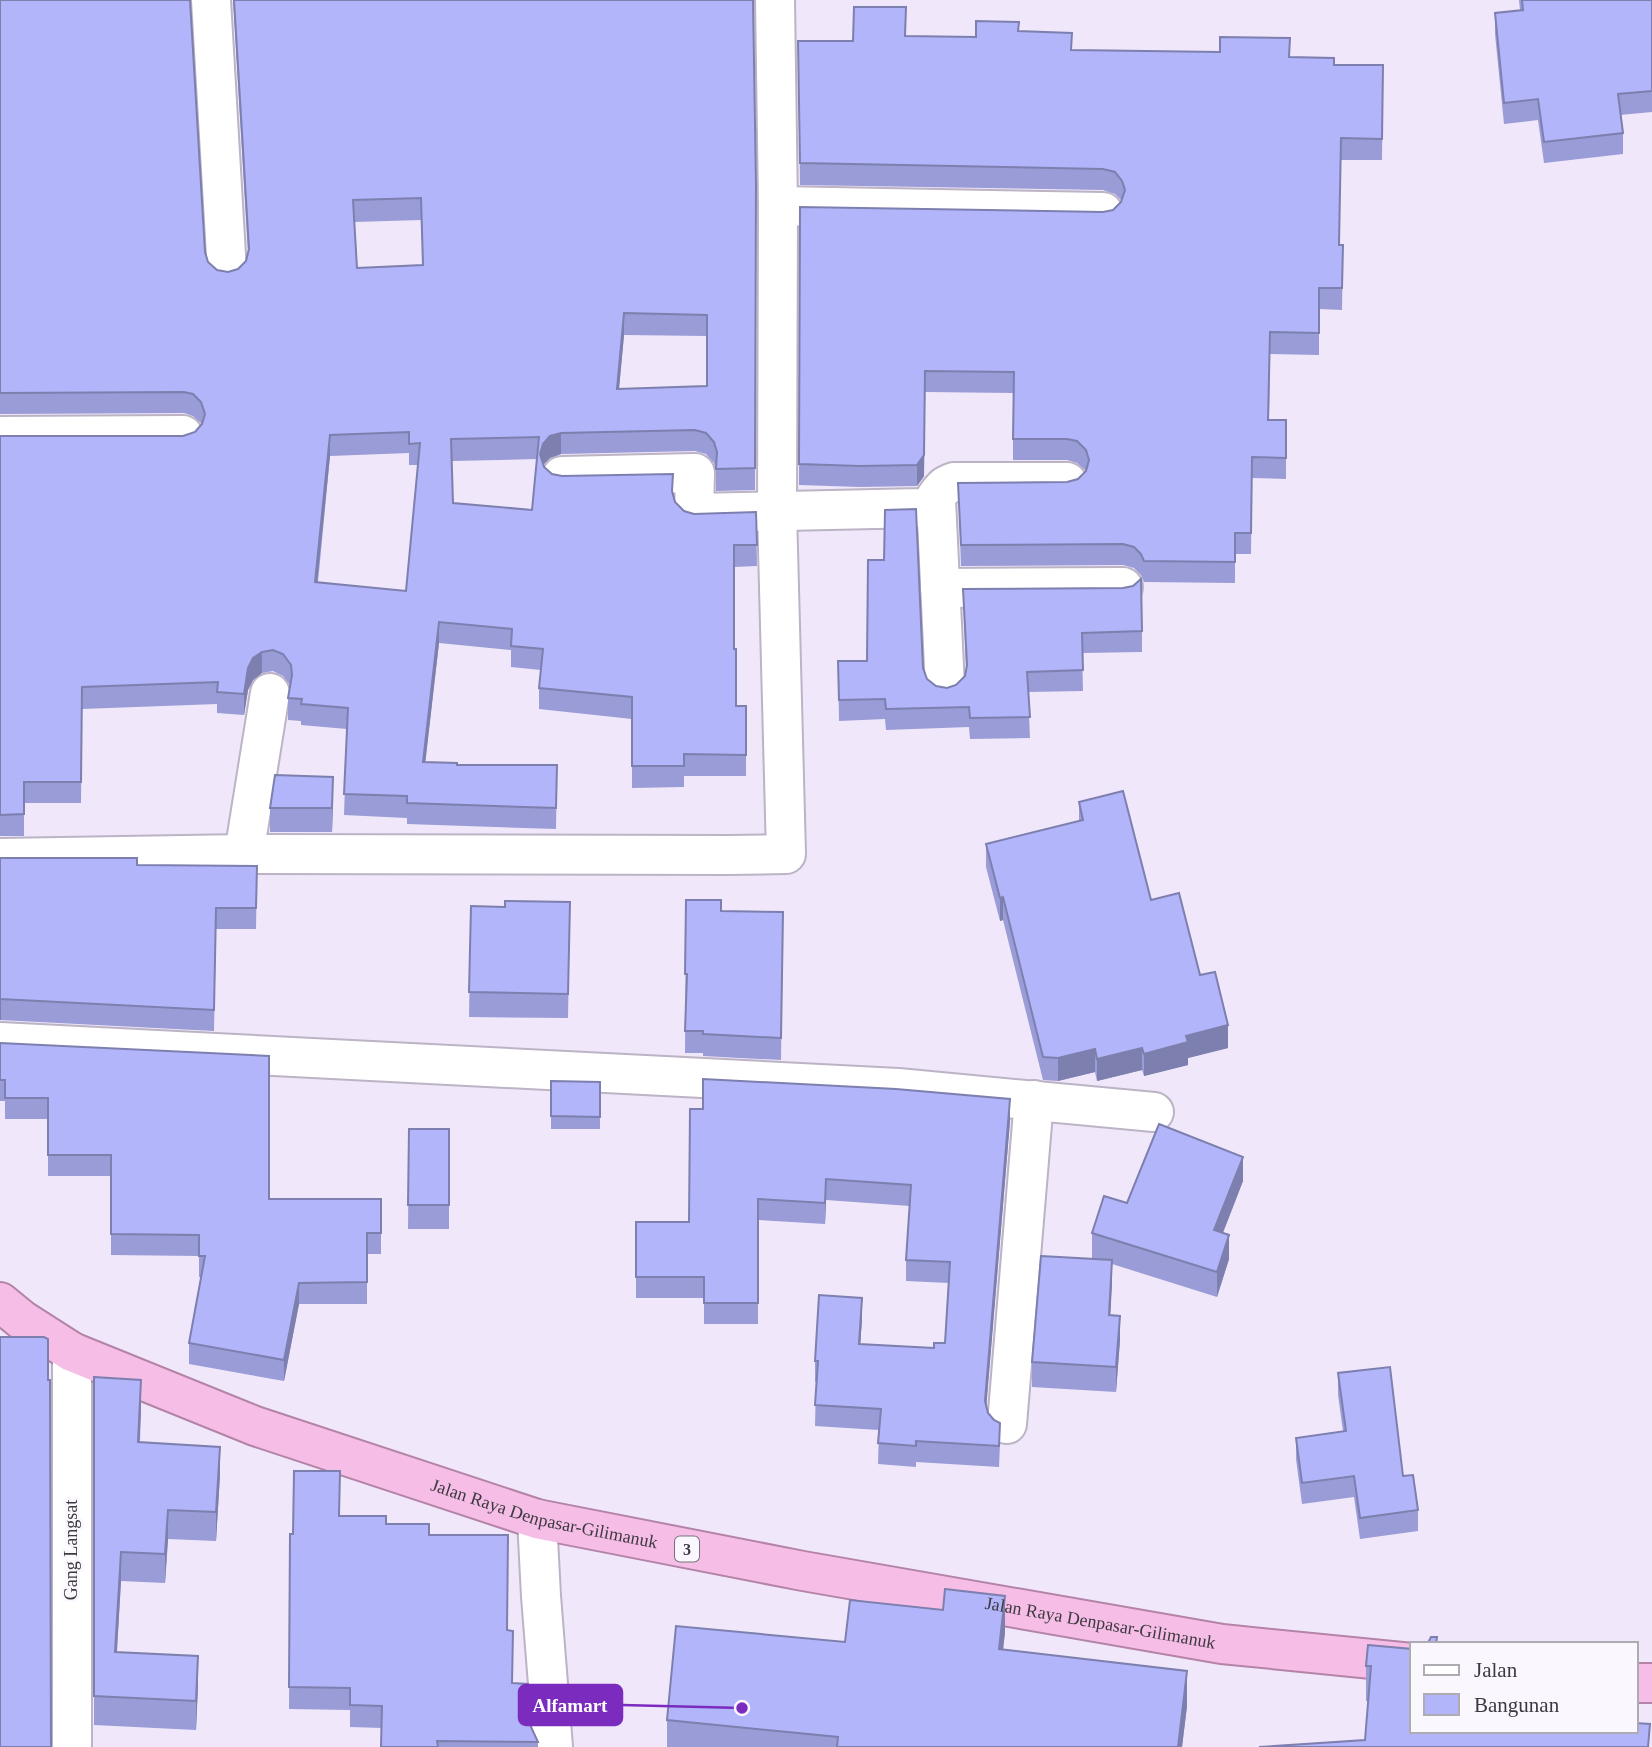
<svg xmlns="http://www.w3.org/2000/svg" width="1652" height="1747" viewBox="0 0 1652 1747" font-family="'Times New Roman',serif">
	<style>
		.lines { fill: none; stroke-linecap: round; stroke-linejoin: round }
		.minor-casing { stroke: #bcb3c5; stroke-width: 42 }
		.tertiary-casing { stroke: #bcb3c5; stroke-width: 42 }
		.trunk-casing { stroke: #b384a7; stroke-width: 42 }
		.minor { stroke: #fff; stroke-width: 38 }
		.tertiary { stroke: #fff; stroke-width: 38 }
		.trunk { stroke: #f6bee6; stroke-width: 38 }
		.wall { fill: #999cd6; fill-rule: evenodd }
		.shaded-wall { fill: #7d7fae }
		.building { fill: #b2b5f9; stroke: #7d7fae; stroke-width: 2; fill-rule: evenodd }
		.labels { text-anchor: middle; stroke-width: 6; stroke-linejoin: round; paint-order: stroke }
		.shield { fill: #fbf7fe; stroke: #767279; stroke-width: 2 }
		.shield-label { font-size: 16px; font-weight: bold; fill: #3d3940 }
		.street-label { font-size: 18px; fill: #3d3940; stroke: #fbf7fe }
		.leader { fill: none; stroke: #7b2cbf; stroke-width: 2.5 }
		.callout-dot { fill: #7b2cbf; stroke: #fbf7fe; stroke-width: 2.5 }
		.callout { fill: #7b2cbf; stroke: #7b2cbf; stroke-width: 2.5 }
		.callout-label { font-size: 19px; text-anchor: middle; font-weight: bold; fill: #fff }
	</style>
	<rect width="100%" height="100%" fill="#f1e7fa"/>
	<g class="lines">
		<!-- minor casing -->
		<g class="minor-casing">
			<g id="minor">
				<path d="M211,0L227,272"/>
				<path d="M778,206L1103,212"/>
				<path d="M0,436L183,435"/>
				<path d="M562,476L695,473L694,513L921,508C937,504 933,497 943,488C945,486 951,483 954,482H1067"/>
				<path d="M936,500L945,687"/>
				<path d="M940,588L1123,587"/>
				<path d="M244,854L270,693"/>
				<path d="M0,858L244,854L728,855L786,854L777,511L778,206L775,0"/>
				<path d="M0,1042L898,1088L1154,1112"/>
				<path d="M72,1352V1747"/>
				<path d="M1007,1424L1034,1100"/>
			</g>
		</g>
		<!-- tertiary casing -->
		<g class="tertiary-casing">
			<path id="tertiary" d="M537,1519L541,1596L553,1747"/>
		</g>
		<!-- trunk casing -->
		<g class="trunk-casing">
			<g id="trunk">
				<path id="s1" d="M0,1302L22,1320L72,1352L255,1426L537,1519L803,1571L1222,1644L1412,1663"/>
				<path d="M1636,1683H1652"/>
			</g>
		</g>
		<!-- minor -->
		<use href="#minor" class="minor"/>
		<!-- tertiary -->
		<use href="#tertiary" class="tertiary"/>
		<!-- trunk -->
		<use href="#trunk" class="trunk"/>
	</g>
	<!-- wall -->
	<g class="wall">
		<path d="M0,0L205,252L208,262L217,270L228,272L238,269L246,261L248,254L233,0H753L756,185L755,490L716,491V472L714,463L706,454L695,451L561,454L550,458L543,465L552,474L562,476L673,493L675,502L684,511L694,514L756,512L757,566L734,567V649L736,706H746V776H684V787L632,788V719L539,709V688L541,670L511,667V650L439,643L425,762L457,765H557L556,829L407,824V818L344,815L347,729L301,725V721L288,720V698L290,685L283,676L273,671L262,673L253,680L248,690L244,715L217,713V704L82,709L81,803H24V836H0V436H183L195,432L202,424L193,416L184,413L0,414ZM421,220L423,265L357,268L354,222ZM624,335L707,336V386L619,389ZM409,453V465H418L406,591L318,582L330,456ZM537,459L532,510L453,503L452,461Z"/>
		<path d="M1519,0H1652V112L1620,115L1623,133V154L1544,163L1538,120L1504,124L1495,34V13L1520,10Z"/>
		<path d="M1019,31L1072,50L1290,57L1334,65H1383L1382,160H1341L1339,245H1343L1342,310L1319,309V355L1270,354L1269,420H1286V479L1252,478L1251,554H1235V583L1144,582L1141,575L1134,568L1123,565L961,566L958,483L1067,482L1078,479L1086,471L1077,463L1067,460H1013V393L925,392L924,476L917,486L860,487L799,485L800,207L1103,212L1113,210L1122,201L1115,194L1103,190L800,185L798,41H853L906,36L976,37Z"/>
		<path d="M963,589L1142,631V652L1082,653L1083,691L1028,692L1030,738L970,739L969,727L886,730L885,719L839,721L838,661L923,668L927,679L936,686L947,688L956,685L965,676L966,669Z"/>
		<path d="M333,801L332,832H270V808Z"/>
		<path d="M1079,802L1151,900L1200,975L1228,1048L1188,1058V1065L1144,1076L1142,1070L1097,1081L1095,1072L1058,1081L1043,1080L1003,920L1000,921L986,867V844L1079,821Z"/>
		<path d="M0,858L137,865L257,866L256,929H216L214,1031L0,1020Z"/>
		<path d="M686,900L721,911L783,912L781,1060L703,1056V1053H685Z"/>
		<path d="M570,902L568,1018L469,1017L471,906L505,907Z"/>
		<path d="M0,1043L269,1199H381V1254H367V1304H299L284,1381L189,1364V1343L201,1277H199V1256L111,1255V1176H48V1119H5V1101H0Z"/>
		<path d="M551,1081L600,1082V1129H551Z"/>
		<path d="M690,1109L1010,1121L986,1407L1000,1444L999,1467L916,1462V1467L878,1464L879,1430L815,1426L816,1382H815V1361L862,1319L860,1344L934,1348L945,1343L949,1283L906,1281V1260L910,1206L826,1200L825,1224L758,1220V1324H704V1298H636V1222H689Z"/>
		<path d="M409,1129H449V1229H408Z"/>
		<path d="M1243,1181L1223,1233L1229,1259L1217,1297L1112,1264L1110,1315L1120,1340L1116,1392L1032,1387V1362L1097,1259L1092,1258V1233L1127,1203Z"/>
		<path d="M1338,1373L1403,1476L1418,1510V1531L1360,1539L1354,1497L1302,1504L1296,1459V1438L1343,1431L1338,1395Z"/>
		<path d="M94,1377L141,1409L140,1443L220,1475L216,1541L168,1539L165,1583L121,1581L117,1652L198,1685L196,1730L94,1725Z"/>
		<path d="M339,1516L386,1524L429,1535L507,1630L513,1683L538,1742V1747H381L382,1728L350,1727V1710L289,1709L290,1534H293Z"/>
		<path d="M943,1610L1005,1632L1003,1650L1187,1706L1182,1747H667V1720L845,1642Z"/>
		<path d="M1368,1645L1412,1731L1650,1747L1365,1740L1368,1701H1366V1666Z"/>
	</g>
	<!-- shaded-wall -->
	<g class="shaded-wall">
		<path d="M624,313V335L617,410V389Z"/>
		<path d="M925,371L924,476L917,486V465Z"/>
		<path d="M561,433V454L550,458L543,465L540,454L543,444L550,436Z"/>
		<path d="M330,435V456L315,603V582Z"/>
		<path d="M439,622V643L423,783V762Z"/>
		<path d="M262,652V673L253,680L248,690L244,715V694L248,668L253,658Z"/>
		<path d="M333,777V801L332,832V808Z"/>
		<path d="M1003,897V920L1000,921V898Z"/>
		<rect x="0" y="999" width="1" height="21"/>
		<path d="M1228,1025V1048L1188,1058V1065L1144,1076V1054L1186,1036Z"/>
		<path d="M1142,1048V1070L1097,1081V1059Z"/>
		<path d="M1095,1049V1072L1058,1081V1058Z"/>
		<path d="M1010,1099V1121L985,1422V1401Z"/>
		<path d="M1243,1157V1181L1214,1255V1230Z"/>
		<path d="M826,1179V1200L825,1224V1203Z"/>
		<path d="M1229,1235V1259L1217,1297V1272Z"/>
		<path d="M1112,1260V1285L1109,1339V1315Z"/>
		<path d="M299,1283V1304L284,1381V1360Z"/>
		<path d="M862,1298V1319L859,1365V1344Z"/>
		<path d="M1120,1316V1340L1116,1392V1367Z"/>
		<path d="M141,1380V1409L138,1471V1442Z"/>
		<path d="M220,1447V1475L216,1541V1512Z"/>
		<path d="M168,1510V1539L165,1583V1554Z"/>
		<path d="M121,1552V1581L115,1681V1652Z"/>
		<path d="M1005,1596V1632L999,1685V1649Z"/>
		<path d="M198,1656V1685L196,1730V1701Z"/>
		<path d="M1187,1671V1706L1182,1747H1178Z"/>
	</g>
	<!-- building -->
	<g class="building">
		<path d="M0,0H190L205,252L208,262L217,270L228,272L238,269L246,261L249,249L234,0H753L756,185L755,468L716,469L717,452L714,442L706,433L695,430L561,433L550,436L543,444L540,454L544,467L552,474L562,476L673,474L672,491L675,502L684,511L694,514L756,512L757,545H734V649H736V706H746V755L684,754V766H632V697L539,688L543,649L511,646L512,629L439,622L423,762L457,763V765H557L556,808L407,803V796L344,794L348,708L301,704L302,699L288,698L292,675L291,665L283,654L273,650L262,652L253,658L248,668L244,694L217,692L218,682L82,687L81,782H24V814L0,815V436H183L195,432L202,424L205,414L201,402L193,394L184,392L0,393ZM421,198L423,265L357,268L353,200ZM624,313L707,315V386L617,389ZM409,432V444L420,443L406,591L315,582L330,435ZM539,437L532,510L453,503L451,439Z"/>
		<path d="M1522,0H1652V91L1618,94L1623,133L1544,142L1538,99L1504,103L1495,13L1523,10Z"/>
		<path d="M854,7H906L905,36L976,37V21L1019,22L1018,31L1072,33L1071,50L1220,52V37L1290,38L1289,57L1334,58V65H1383L1382,139L1341,138L1339,245H1343L1342,288H1319V333L1270,332L1268,420H1286V458L1252,457L1251,533H1235V562L1144,561L1141,554L1134,547L1123,544L961,545L958,483L1067,482L1078,479L1086,471L1089,460L1086,450L1077,441L1067,439H1013L1014,372L925,371L924,455L917,465L860,466L799,464L800,207L1103,212L1113,210L1121,202L1125,190L1122,181L1115,172L1103,169L800,163L798,41H853Z"/>
		<path d="M916,509L923,668L927,679L936,686L947,688L956,685L965,676L967,665L963,589L1123,588L1133,586L1141,579L1142,631L1082,633L1083,670L1027,672L1030,717L970,718L969,707L886,709L885,699L839,700L838,661H867L868,560H884L885,510Z"/>
		<path d="M275,775L333,777L332,808H270Z"/>
		<path d="M1123,791L1151,900L1179,893L1200,975L1215,972L1228,1025L1186,1036L1188,1042L1144,1054L1142,1048L1097,1059L1095,1049L1058,1058L1043,1057L1003,897L1000,898L986,844L1083,820L1079,802Z"/>
		<path d="M0,858H137V865L257,866L256,908H216L214,1010L0,999Z"/>
		<path d="M686,900H721V911L783,912L781,1038L703,1034V1031H685L687,974H685Z"/>
		<path d="M505,901L570,902L568,994L469,992L471,906L505,907Z"/>
		<path d="M0,1043L269,1056V1199H381V1233H367V1282L299,1283L284,1360L189,1343L205,1256H199V1235L111,1234V1155H48V1098H5V1080H0Z"/>
		<path d="M703,1079L896,1089L1010,1099L985,1401L988,1413L994,1420L1000,1423L999,1446L916,1441V1446L878,1443L881,1409L815,1405L818,1361H815L819,1295L862,1298L859,1344L934,1348V1343H945L950,1262L906,1260L911,1185L826,1179L825,1203L758,1199V1303H704V1277H636V1222H689L690,1109H703Z"/>
		<path d="M551,1081L600,1082V1117L551,1116Z"/>
		<path d="M1159,1124L1243,1157L1214,1230L1229,1235L1217,1272L1092,1233L1104,1196L1127,1203Z"/>
		<path d="M409,1129H449V1205H408Z"/>
		<path d="M1041,1256L1112,1260L1109,1315L1120,1316L1116,1367L1032,1362Z"/>
		<path d="M0,1337H44L48,1339V1380H50L51,1747H0Z"/>
		<path d="M1390,1367L1403,1476L1413,1475L1418,1510L1360,1518L1354,1476L1302,1483L1296,1438L1346,1431L1338,1373Z"/>
		<path d="M94,1377L141,1380L138,1442L220,1447L216,1512L168,1510L165,1554L121,1552L115,1652L198,1656L196,1701L94,1696Z"/>
		<path d="M294,1471H340L339,1516H386V1524H429V1535H508L507,1630L513,1631L512,1683L528,1684L531,1727L538,1742L437,1741L438,1747H381L382,1706L350,1705V1688L289,1687L290,1534H293Z"/>
		<path d="M945,1589L1005,1596L999,1649L1187,1671L1178,1747H837L838,1737L667,1720L676,1626L845,1642L850,1600L943,1610Z"/>
		<path d="M1431,1637H1437L1436,1644H1426L1429,1641Z"/>
		<path d="M1368,1645L1412,1649V1731H1636V1723L1650,1724L1648,1747H1259L1365,1740L1371,1666H1366Z"/>
	</g>
	<g class="labels">
		<!-- shield labels -->
		<rect class="shield" x="675" y="1536.5" width="24" height="25" rx="5"/>
		<g class="shield-label">
			<text x="687" y="1555">3</text>
		</g>
		<!-- street labels -->
		<g class="street-label">
			<text dy="6" stroke="none"><textPath href="#s1" startOffset="588">Jalan Raya Denpasar-Gilimanuk</textPath></text>
			<text transform="translate(71 1550) rotate(-90)" y="6">Gang Langsat</text>
			<text dy="6" stroke="none"><textPath href="#s1" startOffset="1155">Jalan Raya Denpasar-Gilimanuk</textPath></text>
		</g>
	</g>
	<!-- callouts -->
	<path class="leader" d="M742 1708L622 1705"/>
	<circle class="callout-dot" cx="742" cy="1708" r="7"/>
	<rect class="callout" x="519" y="1685" width="103" height="40" rx="7"/>
	<g class="callout-label">
		<text x="570" y="1712">Alfamart</text>
	</g>
	<!-- legend -->
	<rect x="1410" y="1642" width="228" height="91" fill="#fbf7fe" stroke="#afabb2" stroke-width="2"/>
	<rect x="1424" y="1665" width="35" height="10" fill="#ffffff" stroke="#afabb2" stroke-width="2"/>
	<text x="1474" y="1677" font-size="21" fill="#3d3940">Jalan</text>
	<rect x="1424" y="1694" width="35" height="21" fill="#b2b5f9" stroke="#afabb2" stroke-width="2"/>
	<text x="1474" y="1712" font-size="21" fill="#3d3940">Bangunan</text>
</svg>
